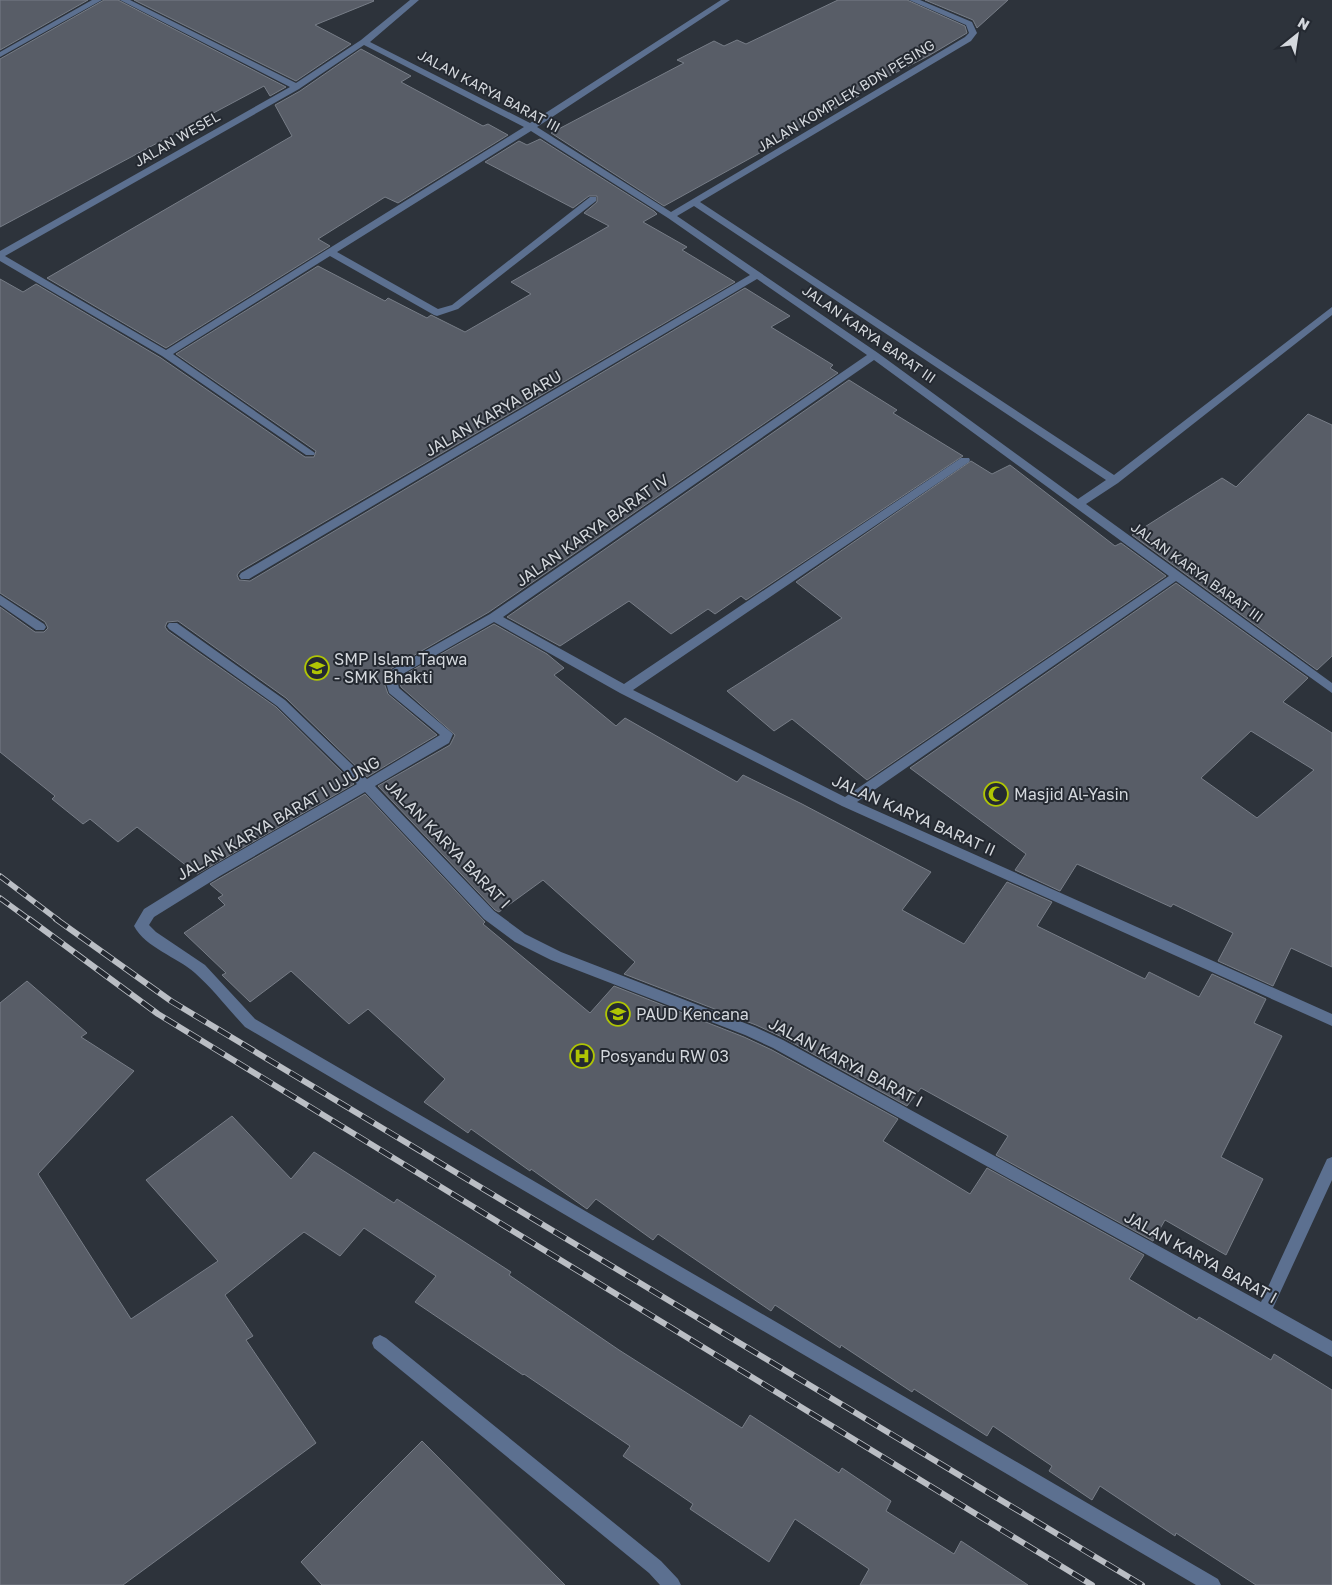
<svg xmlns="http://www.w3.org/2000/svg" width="1332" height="1585" viewBox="0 0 1332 1585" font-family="'Golos Text',sans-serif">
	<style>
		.building { fill: #585d67; stroke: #777d87; fill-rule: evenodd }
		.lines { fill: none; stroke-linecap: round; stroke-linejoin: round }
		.minor { fill: #5c7090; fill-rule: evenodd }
		.rail-far1-casing { stroke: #babec4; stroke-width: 5.5 }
		.rail-casing { stroke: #babec4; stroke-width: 6 }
		.rail-far1 { stroke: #242931; stroke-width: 4; stroke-dasharray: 11; stroke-linecap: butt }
		.rail { stroke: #242931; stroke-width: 4.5; stroke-dasharray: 14; stroke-linecap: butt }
		.labels { text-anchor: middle; stroke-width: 4; stroke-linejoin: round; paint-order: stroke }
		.far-street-label { font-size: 14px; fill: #d4d8dd; stroke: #242931 }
		.street-label { font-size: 16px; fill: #d4d8dd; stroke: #242931 }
		.poi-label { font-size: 16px; fill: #d4d8dd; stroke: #242931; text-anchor: start }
	</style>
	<rect width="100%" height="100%" fill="#2d333b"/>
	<!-- building -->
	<g class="building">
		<path d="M0,0H88L0,50Z"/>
		<path d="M104,0H118L286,87L270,96L264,86L0,227V59Z"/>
		<path d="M134,0H373L374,1L315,25L351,44L296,81Z"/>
		<path d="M838,0H907L965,26L967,33L930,55L854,94L859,96L791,132L794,134L664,206L551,133L684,63L677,60L714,41L724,46L737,40L746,44Z"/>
		<path d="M925,0H1008L977,28L973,20Z"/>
		<path d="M361,49L411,76L401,82L483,126L488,124L508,135L398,203L385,197L318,239L330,246L166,348L47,278L292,136L275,105L300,91Z"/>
		<path d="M540,139L654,211L657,214L643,222L687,247L682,250L735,282L240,571L237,575L239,580L250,581L745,288L790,316L771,327L833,365L830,368L838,373L489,612L392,668L383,680L388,694L437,735L367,777L286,698L178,621L167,622L165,627L168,631L276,707L354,784L197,874L137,827L118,842L90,819L83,824L52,799L55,796L0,752V607L35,632H44L48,628L45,622L0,593V279L23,292L36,284L161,358L305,457H314L316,451L176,354L318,266L385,301L388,298L427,318L431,315L465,332L531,294L511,282L609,226L584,213L597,202V196H589L573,208L485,162L519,141L527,145Z"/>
		<path d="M849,380L897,410L893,413L963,456L746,600L741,596L715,614L708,609L671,634L629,601L560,646L507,617Z"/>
		<path d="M1308,414L1332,425V656L1317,670L1132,535L1222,478L1236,487Z"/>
		<path d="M971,461L992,474L1010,465L1115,546L1121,543L1166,576L867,780L792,719L774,731L727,691L842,618L796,582Z"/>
		<path d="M1176,583L1308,678L1283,702L1332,733V967L1291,948L1273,986L1218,961L1233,933L1173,904L1171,907L1077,864L1060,891L1015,870L1026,854L910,768ZM1251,731L1314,770L1257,818L1201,778Z"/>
		<path d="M494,624L547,654L564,668L554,675L616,726L625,718L737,782L743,775L802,804L931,872L902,910L964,944L1007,882L1052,902L1037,926L1145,979L1149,972L1199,997L1212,974L1266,999L1254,1023L1282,1036L1221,1157L1263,1179L1226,1255L1165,1220L1153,1241L996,1155L1008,1136L921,1088L907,1106L784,1038L756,1025L624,974L635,962L543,880L499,912L495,910L378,786L450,745L455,735L401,687L399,680L402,676Z"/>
		<path d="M365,794L485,922L483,924L590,1013L614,986L744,1037L772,1050L898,1119L883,1141L970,1194L987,1168L1144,1255L1129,1279L1197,1320L1199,1317L1271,1360L1274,1354L1332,1390V1585H1256L1176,1533L1175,1536L1100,1486L1092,1500L1049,1471L1052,1466L993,1426L987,1436L914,1389L912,1392L841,1345L840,1348L775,1305L771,1311L658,1234L653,1240L596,1199L587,1209L531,1169L530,1171L471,1129L468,1133L424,1102L445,1079L368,1009L349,1024L291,971L250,1002L222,975L226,973L184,933L225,905L218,898L223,895L210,884Z"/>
		<path d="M27,981L87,1033L81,1037L134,1071L38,1174L131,1319L218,1261L146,1180L232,1116L291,1179L314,1152L394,1203L397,1199L463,1241L511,1272L509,1275L619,1350L742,1428L750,1415L839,1473L842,1468L891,1501L886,1511L954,1554L961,1541L1028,1585H860L869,1569L795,1519L769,1562L690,1509L693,1504L623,1456L630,1446L524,1374L523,1375L415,1302L436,1276L364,1228L340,1256L304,1232L225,1295L253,1336L246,1340L316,1443L123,1585H0V1003Z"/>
		<path d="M422,1441L565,1585H322L301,1562Z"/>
	</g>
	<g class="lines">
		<!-- minor -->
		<g class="minor">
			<path d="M92,0H102L0,57V52Z"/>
			<path d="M120,0H130L296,83L361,40L410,0H419L370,42L530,123L721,0H730L537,127L671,212L965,37L969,33L966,25L909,0H920L972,22L977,33L971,41L700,202L1114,475L1332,307V315L1118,483L1086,504L1332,683V693L1176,581L857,802L1332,1014V1026L842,806L620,693L494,622L401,675L397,680L399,688L453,734L449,743L375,786L494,911L525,934L561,952L755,1027L783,1040L1261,1302L1327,1159L1332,1157V1180L1273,1308L1332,1341V1357L773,1048L745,1035L551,960L515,942L484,919L365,792L220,876L154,917L149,925L156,932L205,965L255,1019L1218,1579L1221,1585H1196L245,1027C229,1010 213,989 195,973C177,957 146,948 134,926L144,909L210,868L357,784L277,706L169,629L167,626L169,623H177L285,700L367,779L440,735L389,693L385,679L393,669L490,614L867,355L757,279L249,579H241L239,576L241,573L750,275L668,218L531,131L337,252L438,309L452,305L590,197H596V201L458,309L437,316L434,315L330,256L173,354L315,453L314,455H306L162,356L0,261V251L290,87ZM364,45L524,127L166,350L5,256L299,89ZM694,206L1106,480L1078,499L878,353L677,216ZM874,360L1169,576L845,797L633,690L969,462L970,460L969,458H961L624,684L503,617Z"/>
			<path d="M0,595L44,624L46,627L44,630H36L0,605Z"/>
			<path d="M380,1335L386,1338L661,1561L678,1579L681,1585H660L649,1573L374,1348L372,1343L374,1338Z"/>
		</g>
		<!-- rail-far1 casing -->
		<g class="rail-far1-casing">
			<g id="rail-far1">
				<path d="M0,876L58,920"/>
				<path d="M0,898L30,920"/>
			</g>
		</g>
		<!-- rail casing -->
		<g class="rail-casing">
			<g id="rail">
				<path d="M29,919L158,1014L1092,1585"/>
				<path d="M56,919L171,1001L1142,1585"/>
			</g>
		</g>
		<!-- rail-far1 -->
		<use href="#rail-far1" class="rail-far1"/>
		<!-- rail -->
		<use href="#rail" class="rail"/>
	</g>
	<!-- icons -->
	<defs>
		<g id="school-ring" transform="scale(1.25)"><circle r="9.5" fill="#242931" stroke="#afc504" stroke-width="1.5"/><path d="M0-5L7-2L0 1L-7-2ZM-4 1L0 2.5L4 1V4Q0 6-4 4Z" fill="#afc504"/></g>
		<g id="mosque-ring" transform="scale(1.25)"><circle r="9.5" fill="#242931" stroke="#afc504" stroke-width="1.5"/><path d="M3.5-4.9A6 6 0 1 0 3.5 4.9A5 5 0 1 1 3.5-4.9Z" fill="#afc504"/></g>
		<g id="hospital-ring" transform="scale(1.25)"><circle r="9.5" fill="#242931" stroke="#afc504" stroke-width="1.5"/><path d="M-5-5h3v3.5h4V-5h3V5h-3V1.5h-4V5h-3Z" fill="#afc504"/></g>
	</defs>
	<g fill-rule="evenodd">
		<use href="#school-ring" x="317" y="668"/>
		<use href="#mosque-ring" x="996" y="794"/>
		<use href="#school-ring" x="618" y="1014"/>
		<use href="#hospital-ring" x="582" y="1056"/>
	</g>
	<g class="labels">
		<!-- far-street labels -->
		<g class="far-street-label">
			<text transform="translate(489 91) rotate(28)" y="5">JALAN KARYA BARAT III</text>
			<text transform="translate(846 96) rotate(-31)" y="5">JALAN KOMPLEK BDN PESING</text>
			<text transform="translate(177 139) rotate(-30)" y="5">JALAN WESEL</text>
			<text transform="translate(869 334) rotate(35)" y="5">JALAN KARYA BARAT III</text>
			<text transform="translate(1197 572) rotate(36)" y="5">JALAN KARYA BARAT III</text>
		</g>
		<!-- street labels -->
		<g class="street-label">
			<text transform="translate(493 413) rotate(-30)" y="6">JALAN KARYA BARU</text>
			<text transform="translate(592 530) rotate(-35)" y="6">JALAN KARYA BARAT IV</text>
			<text transform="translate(914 815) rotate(24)" y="6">JALAN KARYA BARAT II</text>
			<text transform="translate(278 818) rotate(-30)" y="6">JALAN KARYA BARAT I UJUNG</text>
			<text transform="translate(448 844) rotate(46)" y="6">JALAN KARYA BARAT I</text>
			<text transform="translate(846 1062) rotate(28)" y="6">JALAN KARYA BARAT I</text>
			<text transform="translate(1201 1257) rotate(29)" y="6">JALAN KARYA BARAT I</text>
		</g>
		<!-- poi labels -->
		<g class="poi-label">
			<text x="334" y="665">SMP Islam Taqwa<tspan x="334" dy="18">- SMK Bhakti</tspan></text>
			<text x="1014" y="800">Masjid Al-Yasin</text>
			<text x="636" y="1020">PAUD Kencana</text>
			<text x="600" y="1062">Posyandu RW 03</text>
		</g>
	</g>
	<!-- north arrow -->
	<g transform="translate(1297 35) rotate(30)" stroke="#242931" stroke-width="4" paint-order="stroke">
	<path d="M0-4L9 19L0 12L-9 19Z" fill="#d4d8dd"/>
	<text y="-8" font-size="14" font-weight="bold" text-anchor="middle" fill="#d4d8dd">N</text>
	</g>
</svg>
